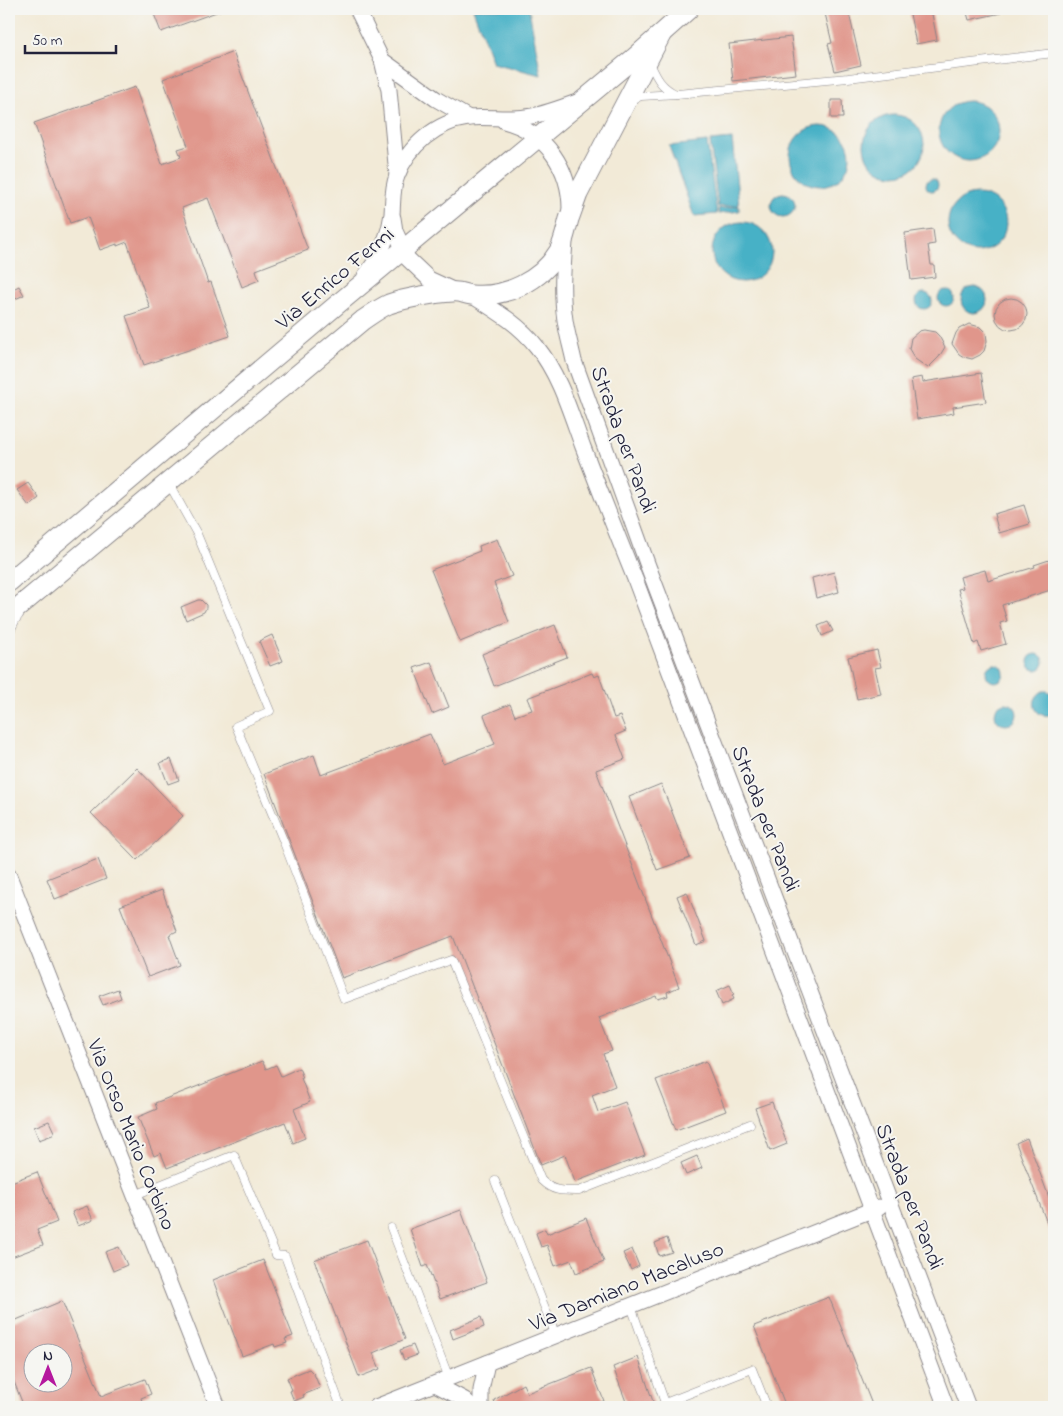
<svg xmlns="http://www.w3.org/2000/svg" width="1063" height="1416" viewBox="0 0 1063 1416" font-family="'Indie Flower',sans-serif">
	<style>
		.water { fill: #47b1c6; stroke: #346a80 }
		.building { fill: #e0968b; fill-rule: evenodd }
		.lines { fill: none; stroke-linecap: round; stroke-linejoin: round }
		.service-casing { stroke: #8a8689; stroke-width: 9 }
		.minor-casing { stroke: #8a8689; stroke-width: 17 }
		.tertiary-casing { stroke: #8a8689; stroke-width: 21 }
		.service { stroke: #fff; stroke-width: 8 }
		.minor { stroke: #fff; stroke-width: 15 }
		.tertiary { stroke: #fff; stroke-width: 19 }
		.labels { text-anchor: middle; stroke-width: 4; stroke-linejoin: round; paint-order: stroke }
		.street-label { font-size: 22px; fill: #22223b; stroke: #f6f6f2 }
	</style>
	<rect width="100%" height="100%" fill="#f6f6f2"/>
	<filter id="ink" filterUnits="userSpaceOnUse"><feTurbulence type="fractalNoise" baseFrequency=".02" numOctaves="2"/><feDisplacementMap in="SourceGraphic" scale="10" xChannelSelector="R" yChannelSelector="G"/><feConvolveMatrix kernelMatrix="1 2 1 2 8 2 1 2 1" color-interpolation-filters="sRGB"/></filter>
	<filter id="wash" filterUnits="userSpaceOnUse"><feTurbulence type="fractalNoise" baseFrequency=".0096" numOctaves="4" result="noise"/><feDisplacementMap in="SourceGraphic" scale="20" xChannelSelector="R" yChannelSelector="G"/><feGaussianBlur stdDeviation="1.12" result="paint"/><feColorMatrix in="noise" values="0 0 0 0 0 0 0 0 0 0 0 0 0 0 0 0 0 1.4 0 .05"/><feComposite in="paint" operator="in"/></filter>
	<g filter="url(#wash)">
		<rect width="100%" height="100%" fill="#f2ead7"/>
		<!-- water -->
		<g class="water">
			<path d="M473,9H529L541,75L493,63Z"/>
			<circle cx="969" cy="131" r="30"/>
			<circle cx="894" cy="145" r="30"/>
			<circle cx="820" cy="156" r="30"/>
			<path d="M732,139L739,205L718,207L710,141Z"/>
			<path d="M707,142L717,214L694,216L669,146Z"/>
			<circle cx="932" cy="185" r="6"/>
			<circle cx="783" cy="205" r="12"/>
			<circle cx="977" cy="223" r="29"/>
			<path d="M739,206V211L719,214L718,209Z"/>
			<circle cx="742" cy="252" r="30"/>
			<circle cx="974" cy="300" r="13"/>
			<circle cx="946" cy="298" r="8"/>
			<circle cx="924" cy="301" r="8"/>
			<circle cx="1036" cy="662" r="8"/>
			<circle cx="995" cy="673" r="9"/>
			<path d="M1043,691H1047L1054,694V713C1037,723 1026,700 1043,691Z"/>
			<circle cx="1006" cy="714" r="11"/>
		</g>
		<g id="blocks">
			<!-- building -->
			<g class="building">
				<path d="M152,9H222V10L161,32Z"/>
				<path d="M824,9H848L861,65L835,71L828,44L832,43Z"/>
				<path d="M909,9H931L937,40L916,44Z"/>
				<path d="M966,9H1000L1001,13L969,20Z"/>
				<path d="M791,37L796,74L733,81L729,44Z"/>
				<path d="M233,52L308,250L256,270L259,280L242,287L208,198L182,208L208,283L211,282L230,336L144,365L126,316L150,308L127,242L117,246V244L100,250L88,217L70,223L34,123L135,87L162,164L181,157L178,149L188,146L163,79Z"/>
				<path d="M831,100H842L843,118H831Z"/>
				<path d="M933,229L935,244L928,245L931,265H934L935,277L911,280L905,233Z"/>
				<path d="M19,286L24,295L9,302V291Z"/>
				<circle cx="1011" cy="314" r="16"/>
				<path d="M969,324L980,327L986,333L987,341L984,351L980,355L972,359L964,357L959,354L952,344L956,333L959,329Z"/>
				<path d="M924,330L935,332L939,336L945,347L939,357L928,368L915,359L909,349L911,338L919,331Z"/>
				<path d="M981,373L986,402L953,407L954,413L917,419L911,379L922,377L923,382Z"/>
				<path d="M28,483L39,498L29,506L17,490Z"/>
				<path d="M1024,505L1030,524L999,533L994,514Z"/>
				<path d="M497,539L512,576L494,583L509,622L460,642L431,570L480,551L479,546Z"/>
				<path d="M1052,559L1054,566V589L1002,605L1007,621L1000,623L1006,644L981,651L978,642L974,644L958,589L963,588L960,577L985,570L988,581L1035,567L1034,565Z"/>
				<path d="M834,572L839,592L816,598L812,578Z"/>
				<path d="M198,600H201L206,605V608L204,612L186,620L181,607Z"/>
				<path d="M828,622L833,631L822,636L818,626Z"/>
				<path d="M555,625L567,657L494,686L482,654Z"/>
				<path d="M272,635L283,661L270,666L259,641Z"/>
				<path d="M877,650L881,667L875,668L881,694L857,699L848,657Z"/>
				<path d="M431,662L449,707L432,714L414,668Z"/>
				<path d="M592,673L594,677L599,675L614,718L620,716L626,731L616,735L625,759L596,770L679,987L667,992L668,996L658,999L656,996L599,1018L612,1051L603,1054L615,1086L592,1095L598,1112L625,1102L645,1155L575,1182L565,1155L541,1165L453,936L342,978L264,774L314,755L321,775L430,734L443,764L495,744L484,715L510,704L515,716L532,710L527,698Z"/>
				<path d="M171,759L179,780L168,784L160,763Z"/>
				<path d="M137,768L183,816L137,860L91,813Z"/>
				<path d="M661,784L690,858L657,870L629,797Z"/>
				<path d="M98,859L106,879L55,899L47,879Z"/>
				<path d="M162,890L177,931L169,935L180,965L148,977L120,906Z"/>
				<path d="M687,892L706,941L696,945L677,896Z"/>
				<path d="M730,985L734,994L732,995L734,999L722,1005L716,991Z"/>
				<path d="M118,989L121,998L103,1005L99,996Z"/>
				<path d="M262,1061L266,1069L276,1065L281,1076L299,1068L303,1078H301L310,1102L294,1109L305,1138L293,1143L285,1122L167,1168L161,1153L154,1156L138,1117L157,1109L155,1103Z"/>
				<path d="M706,1061L726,1111L676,1130L656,1080Z"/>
				<path d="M772,1102L787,1144L770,1151L755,1108Z"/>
				<path d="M49,1121L55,1134L39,1140L34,1127Z"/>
				<path d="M1027,1138L1054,1211V1241L1016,1143Z"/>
				<path d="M697,1156L702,1168L686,1175L681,1163Z"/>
				<path d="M37,1172L57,1222L37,1230L43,1245L9,1258V1183Z"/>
				<path d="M87,1206L93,1220L78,1226L72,1212Z"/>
				<path d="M461,1210L487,1282L440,1299L427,1265L423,1267L410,1229Z"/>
				<path d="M586,1218L604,1262L576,1273L571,1260L555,1266L547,1245L541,1247L536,1233L545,1229L547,1234Z"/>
				<path d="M667,1238L672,1252L659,1256L655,1243Z"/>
				<path d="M367,1240L405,1339L373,1353L380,1369L359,1377L314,1260Z"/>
				<path d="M119,1247L127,1265L113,1271L105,1252Z"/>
				<path d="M632,1249L639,1266L631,1270L623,1253Z"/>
				<path d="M263,1260L293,1336L285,1339L287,1343L275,1347L274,1344L242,1356L213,1280Z"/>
				<path d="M829,1297L873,1407H786L754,1326Z"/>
				<path d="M62,1301L101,1396L145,1379L151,1394L141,1398L144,1407H24L9,1369V1323ZM32,1354H62V1384H32Z"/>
				<path d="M481,1317L484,1327L453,1339L450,1330Z"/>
				<path d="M413,1345L417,1355L404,1360L400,1350Z"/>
				<path d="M638,1357L649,1390L655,1407H628L613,1367Z"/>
				<path d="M591,1368L604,1401L588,1407H496L494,1400L523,1384L527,1393Z"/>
				<path d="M309,1369L314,1374L320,1388L303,1395L304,1397L294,1401L290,1391L292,1390L287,1378Z"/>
			</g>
		</g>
	</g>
	<g filter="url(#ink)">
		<use href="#blocks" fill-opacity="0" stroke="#8a8689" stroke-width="1"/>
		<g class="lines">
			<!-- service casing -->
			<g class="service-casing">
				<g id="service">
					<path d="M649,61C656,76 660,87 676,94"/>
					<path d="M631,100L641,96L677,94L848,78L1054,53"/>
					<path d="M168,482L197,534L270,711L236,726L283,840L344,999L451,960L541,1180C553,1192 563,1191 579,1191L750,1124"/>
					<path d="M9,633L16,619L19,615"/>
					<path d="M495,1181L556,1336"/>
					<path d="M135,1195L234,1155L276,1255L285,1256L341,1407"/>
					<path d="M391,1228L449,1378"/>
					<path d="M631,1306L665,1403"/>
					<path d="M667,1407L665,1403L752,1369L767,1407"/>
				</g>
			</g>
			<!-- minor casing -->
			<g class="minor-casing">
				<g id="minor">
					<path d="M357,9L382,60L389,90L397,175"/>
					<path d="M382,60L436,99L469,118"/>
					<path d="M504,121C546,132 571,169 570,212"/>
					<path d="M393,218L395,231L408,259L429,279L455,291"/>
					<path d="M565,242C563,267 561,294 565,320C567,334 571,347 574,361L648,566L968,1407"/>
					<path d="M365,276C379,258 389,237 392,214C393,201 392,188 397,176C408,146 437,122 468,118C487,116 507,120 526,117C543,115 560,108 577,102"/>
					<path d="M471,295C495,310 519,324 537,347C560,376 570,412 583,447C600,491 617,535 635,579L946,1407"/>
					<path d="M9,876L218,1407"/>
					<path d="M435,1384L465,1400L472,1407"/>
					<path d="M376,1407L879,1207"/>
					<path d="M481,1407V1390L487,1363"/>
				</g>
			</g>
			<!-- tertiary casing -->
			<g class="tertiary-casing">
				<g id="tertiary">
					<path d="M9,582L339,303L634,58L689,9"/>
					<path d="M9,615L363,320C372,314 380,308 389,304C406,298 435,293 453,292C459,291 465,294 471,295C506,298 541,281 559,251C564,241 566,230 569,219C572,211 575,202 578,194L661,35"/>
				</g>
			</g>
			<!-- service -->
			<use href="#service" class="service"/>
			<!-- minor -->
			<use href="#minor" class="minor"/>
			<!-- tertiary -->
			<use href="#tertiary" class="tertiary"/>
		</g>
	</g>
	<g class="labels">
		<!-- street labels -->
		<g class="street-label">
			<text transform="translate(334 277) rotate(-40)" y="8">Via Enrico Fermi</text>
			<text transform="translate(625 439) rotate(70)" y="8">Strada per Pandi</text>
			<text transform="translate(767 818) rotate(69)" y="8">Strada per Pandi</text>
			<text transform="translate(133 1134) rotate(68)" y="8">Via Orso Mario Corbino</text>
			<text transform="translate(911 1196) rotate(69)" y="8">Strada per Pandi</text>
			<text transform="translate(626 1285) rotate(-22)" y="8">Via Damiano Macaluso</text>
		</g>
	</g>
	<!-- margin -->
	<rect width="1063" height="1416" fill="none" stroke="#f6f6f2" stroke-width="30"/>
	<!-- north arrow -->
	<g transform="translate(48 1368)"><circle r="24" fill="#f6f6f2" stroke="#a1a1a9"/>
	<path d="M0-4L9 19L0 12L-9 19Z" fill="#b5179e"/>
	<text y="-8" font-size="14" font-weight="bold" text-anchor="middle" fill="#22223b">N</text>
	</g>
	<!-- scale -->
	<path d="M25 45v8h91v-8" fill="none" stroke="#22223b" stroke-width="2.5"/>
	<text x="32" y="45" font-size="15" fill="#22223b" stroke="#f6f6f2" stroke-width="4" paint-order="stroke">50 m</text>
</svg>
